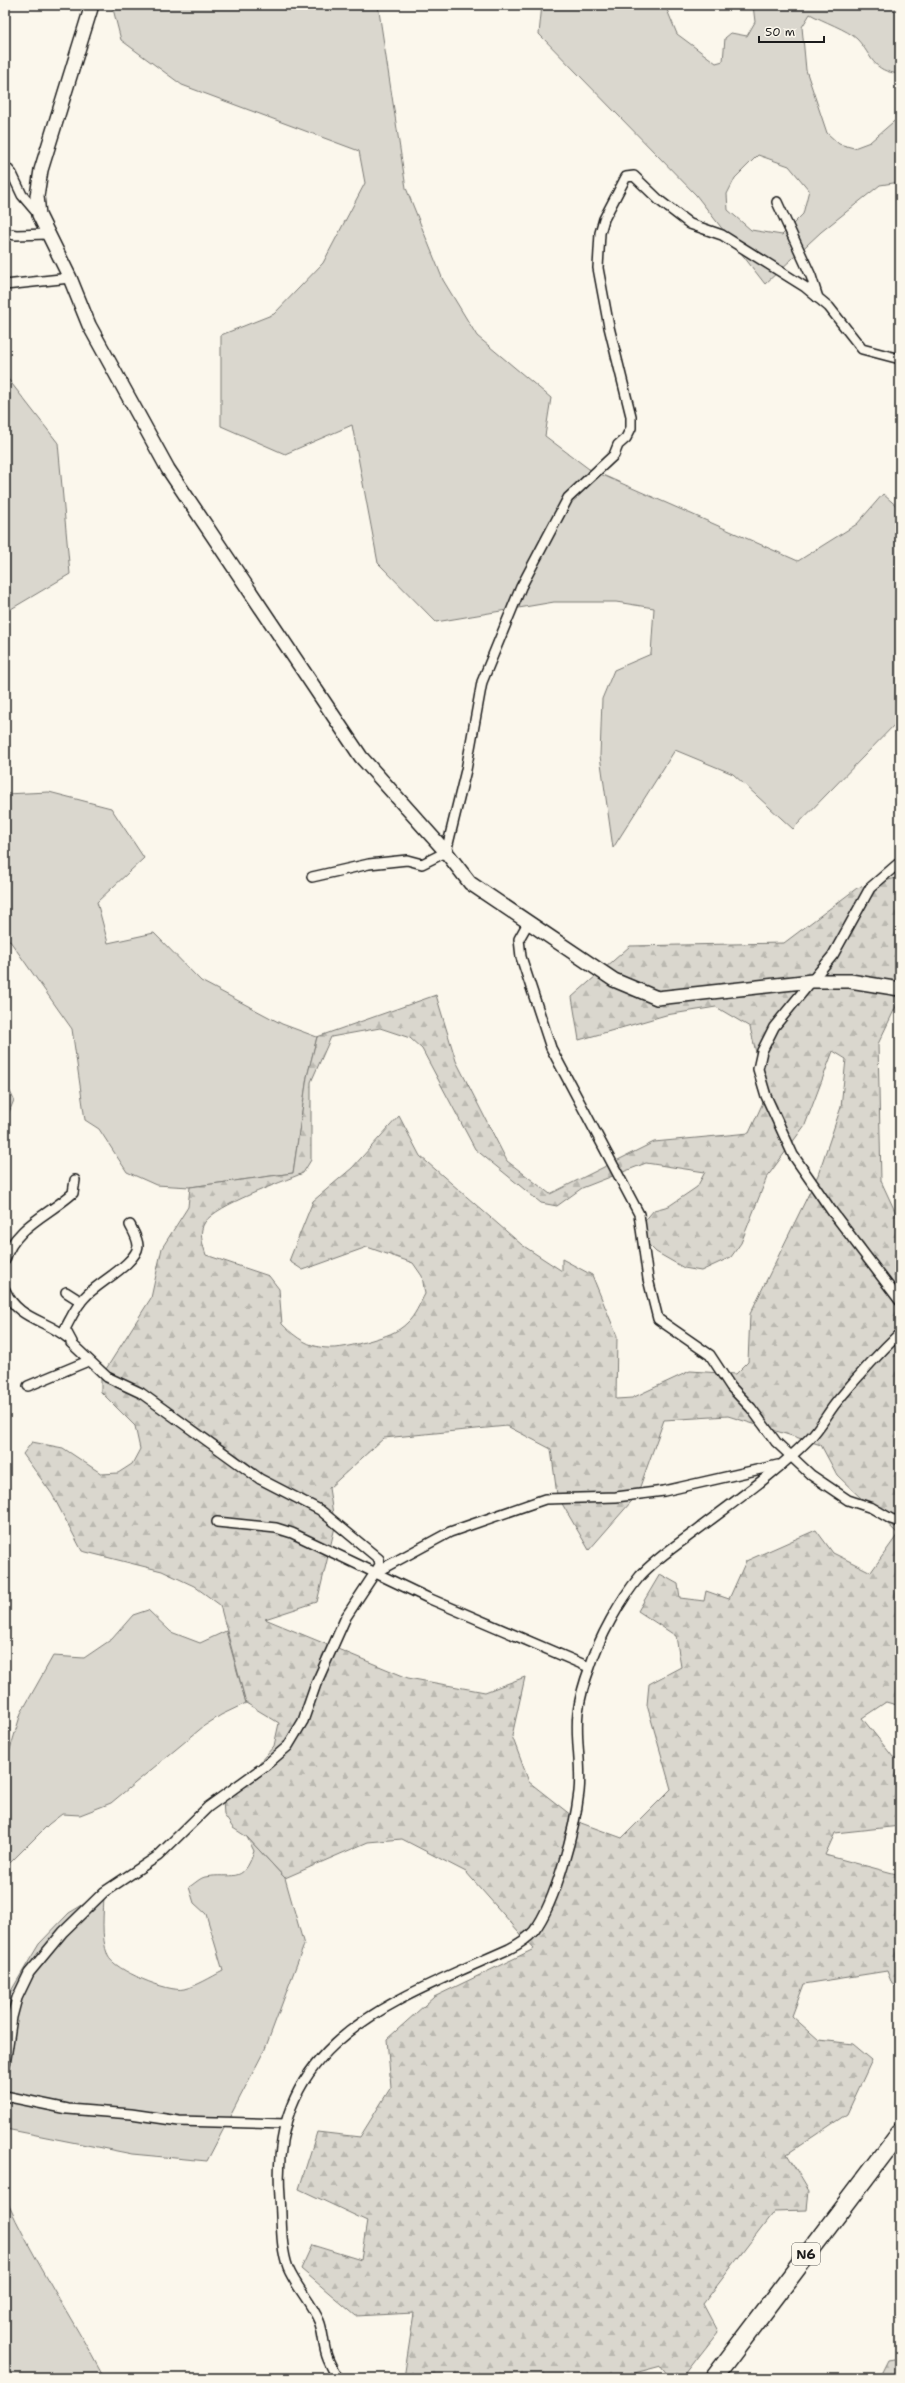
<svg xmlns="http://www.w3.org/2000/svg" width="905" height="2383" viewBox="0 0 905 2383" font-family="'Shantell Sans',sans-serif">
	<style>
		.green { fill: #dad7ce; stroke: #7b7a75; fill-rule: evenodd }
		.forest { fill: url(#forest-firs); stroke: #7b7a75; fill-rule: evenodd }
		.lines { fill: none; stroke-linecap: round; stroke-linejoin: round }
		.street-casing { stroke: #1c1c1c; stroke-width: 12 }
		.secondary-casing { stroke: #1c1c1c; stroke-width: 16 }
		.highway-casing { stroke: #1c1c1c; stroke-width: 20 }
		.street { stroke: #fbf7ec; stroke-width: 9 }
		.secondary { stroke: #fbf7ec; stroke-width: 13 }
		.highway { stroke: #fbf7ec; stroke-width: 17 }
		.labels { text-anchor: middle; stroke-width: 3; stroke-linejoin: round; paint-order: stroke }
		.shield { fill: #fbf7ec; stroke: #5f5e5a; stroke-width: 1 }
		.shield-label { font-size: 13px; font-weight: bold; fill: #1c1c1c }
	</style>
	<defs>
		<pattern id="forest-firs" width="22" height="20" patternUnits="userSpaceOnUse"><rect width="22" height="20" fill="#dad7ce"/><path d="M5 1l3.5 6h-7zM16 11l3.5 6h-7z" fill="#bab8b0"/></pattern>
	</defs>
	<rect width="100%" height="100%" fill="#fbf7ec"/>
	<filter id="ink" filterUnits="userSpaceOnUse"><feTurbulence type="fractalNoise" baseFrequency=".025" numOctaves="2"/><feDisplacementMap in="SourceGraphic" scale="8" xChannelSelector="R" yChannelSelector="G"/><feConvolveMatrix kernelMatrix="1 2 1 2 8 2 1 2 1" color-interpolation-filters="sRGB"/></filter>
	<g filter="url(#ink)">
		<!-- green -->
		<g class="green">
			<path d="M112,5H378L406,188L443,280L477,336L551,398L545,436L589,469L798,561L857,524L883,494L900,509V719L793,829L733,774L675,750L613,848L600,756L602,699L614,670L651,654L654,608L616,602H554L436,622L378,563L352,425L285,454L221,426V335L274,314L323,263L365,183L359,151L182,85L121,40Z"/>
			<path d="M542,5H665L677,34L716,63L723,61L725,38L731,33L747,36L755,22L753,5H900V74C871,71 873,56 857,39C848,30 822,21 810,14L802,27L806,70L827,133L839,144L854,148L870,142L900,116V182L880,185L821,232L765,284L696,195L539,34ZM758,155L789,166L809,190L803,214L782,235L751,230L728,210L727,194L735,178Z"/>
			<path d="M5,375L58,443L70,574L11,609L6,600L5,580Z"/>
			<path d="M49,792L111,808L144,858L97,902L108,943L154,933L201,981L282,1024L317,1037L307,1077L293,1173L190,1187L156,1185L127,1172L99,1129L85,1120L72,1029L5,934V794Z"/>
			<path d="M5,1081L14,1100L5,1122Z"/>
			<path d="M148,1610L171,1632L200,1643L226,1631L246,1703L221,1715L204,1726L111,1803L80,1815L62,1814L49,1824L5,1868V1766L21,1713L53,1656L84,1658L112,1639L133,1615Z"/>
			<path d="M247,1837L285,1878L304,1945L265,2049L207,2161L132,2154L6,2129L5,2130V2001L39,1944L69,1913L104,1892C104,1912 100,1937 108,1956C114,1970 169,1993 184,1989C197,1986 211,1977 223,1971L206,1914L194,1903L189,1887C194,1884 200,1878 205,1877C232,1872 243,1886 254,1851Z"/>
			<path d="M5,2197C33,2260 72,2317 104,2378H5Z"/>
		</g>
		<!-- forest -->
		<g class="forest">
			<path d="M900,877V998L878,1044L881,1181L900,1222V1706L886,1702L862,1718L893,1757L900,1760V1826L835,1833L825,1855L900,1875V1988L892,1984L887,1971L804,1984L792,2016L819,2040L853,2044L872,2060L847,2114L787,2154L809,2191L807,2210L774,2211L703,2304L718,2332L682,2378H670L661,2366L631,2374L628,2378H404L414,2313L356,2316L301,2269L312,2245L361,2260L367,2221L299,2189L317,2132L360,2137L391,2087L387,2039L434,1997L534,1949L466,1872L402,1839L368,1842L285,1878L247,1837L233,1828L224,1815L223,1800L245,1779L274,1746L279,1723L246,1703L220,1605L194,1586L162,1571L82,1551L52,1494L23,1454L32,1442L63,1448L102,1474L118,1473L132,1464L140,1449L135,1426L101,1392V1377L151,1298L162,1248L188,1207L190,1187L293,1173L307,1077L317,1037L436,995L456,1061L507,1161L550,1194L654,1142L749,1133L766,1096L750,1027L716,1007L666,1015L579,1040L572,997L630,946L784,943L857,888ZM380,1028L410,1038L422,1049L475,1149L541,1203L557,1206L582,1188L646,1163L705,1172L697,1187L669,1206L654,1210L643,1223L644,1240L656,1252L684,1268L701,1271L731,1257L741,1243L767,1177L805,1125L833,1051L846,1059L841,1107L818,1175L750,1314L748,1362L736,1374L690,1371L632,1398L616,1399L617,1336L592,1275L562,1259V1271L522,1245L420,1156L399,1116L352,1168L313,1201L289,1261L303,1270L367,1247L413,1263L422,1276L425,1294C420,1303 415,1316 407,1323C397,1333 385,1336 372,1340C334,1351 312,1355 282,1324L279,1289L269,1276L206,1255C203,1245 198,1232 205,1222C218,1204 280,1183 303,1173L311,1160V1082L331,1037ZM728,1416L821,1445L837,1475L898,1534L871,1572L833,1553L816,1530L746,1561L729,1599L706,1591L704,1601L680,1598L678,1584L660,1574L638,1611L676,1636L681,1667L649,1684L647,1705L671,1789L622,1838L581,1823L529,1782L512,1736L525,1677L485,1692L408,1678L265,1619L317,1602L335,1527L329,1488L384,1438L507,1426L551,1449L557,1495L589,1550L637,1495L664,1420Z"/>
			<path d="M900,2358V2378H879L888,2360Z"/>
		</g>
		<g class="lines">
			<!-- street casing -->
			<g class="street-casing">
				<g id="street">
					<path d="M5,166L12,174L22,195L39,215"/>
					<path d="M777,202L811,276L818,298"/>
					<path d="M5,233L16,235L47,234"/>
					<path d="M5,285L70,278"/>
					<path d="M900,862L870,888L833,955L774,1027L762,1051L758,1069L766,1096L793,1155L831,1210L900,1301"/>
					<path d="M312,877L369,864L407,860L422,864L446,852L466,770L482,682L521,587L568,498L614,455L618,445L626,438L631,428V416L609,327L598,268L600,233L604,219L626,177L634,176L660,201L690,224L722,235L805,287L829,307L862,349L900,359"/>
					<path d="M528,923L519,939L521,957L551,1048L639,1214L648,1279L658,1319L710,1355L731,1387L751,1408L776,1442L811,1475L848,1500L872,1508L891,1519L900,1522"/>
					<path d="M5,1260C14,1227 50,1214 73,1193L75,1180"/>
					<path d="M5,1290C18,1320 45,1319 68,1338"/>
					<path d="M66,1292L77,1299L80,1303"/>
					<path d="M28,1386L88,1361"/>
					<path d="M217,1522L276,1528L292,1533L428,1598L589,1667"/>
					<path d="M376,1572L450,1532L545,1499L616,1497L664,1491L778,1465"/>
					<path d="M5,2065L12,2017L17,1998L29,1973L63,1932L104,1892L158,1856L208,1807L265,1766L288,1746L303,1721L316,1684L346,1617L380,1565L379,1559L320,1510L260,1479L141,1393L107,1377L71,1343L72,1342L65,1329C71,1318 76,1306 85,1297C97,1283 136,1264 138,1246C138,1239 133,1231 130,1225"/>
					<path d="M5,2096L68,2109L131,2114L179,2121L286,2124"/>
					<path d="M337,2378C334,2370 328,2362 326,2353C323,2343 323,2330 319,2321C311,2302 296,2287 288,2268C280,2246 282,2220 280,2197C268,2041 391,2002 509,1949C519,1944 527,1939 534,1931C556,1902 575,1828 579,1792C582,1765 575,1739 578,1712C580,1698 585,1680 590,1667C599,1638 620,1600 640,1576C655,1559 678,1544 697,1530C735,1501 776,1473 810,1438C822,1426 829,1410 840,1398C859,1375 879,1353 900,1333"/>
				</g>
			</g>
			<!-- secondary casing -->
			<g class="secondary-casing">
				<path id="secondary" d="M92,5L41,170L37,196L39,215L70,278L89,325L168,469L361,757L446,852L470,883L614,980L657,998L812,981H850L900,989"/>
			</g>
			<!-- highway casing -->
			<g class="highway-casing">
				<path id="highway" d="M714,2378L900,2132"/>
			</g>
			<!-- street -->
			<use href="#street" class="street"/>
			<!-- secondary -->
			<use href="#secondary" class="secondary"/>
			<!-- highway -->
			<use href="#highway" class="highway"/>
		</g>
	</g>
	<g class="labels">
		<!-- shield labels -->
		<rect class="shield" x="792" y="2243" width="28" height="22" rx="3"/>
		<g class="shield-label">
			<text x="806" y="2259">N6</text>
		</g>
	</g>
	<!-- margin -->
	<rect width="905" height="2383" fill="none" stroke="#fbf7ec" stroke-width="20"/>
	<rect x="10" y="10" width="885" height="2363" fill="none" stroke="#1c1c1c" stroke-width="1.5" filter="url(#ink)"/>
	<!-- scale -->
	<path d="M759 36v6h65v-6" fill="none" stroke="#1c1c1c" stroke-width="2"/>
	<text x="765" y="36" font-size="12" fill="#1c1c1c" stroke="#fbf7ec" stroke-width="3" paint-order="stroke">50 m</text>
</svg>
